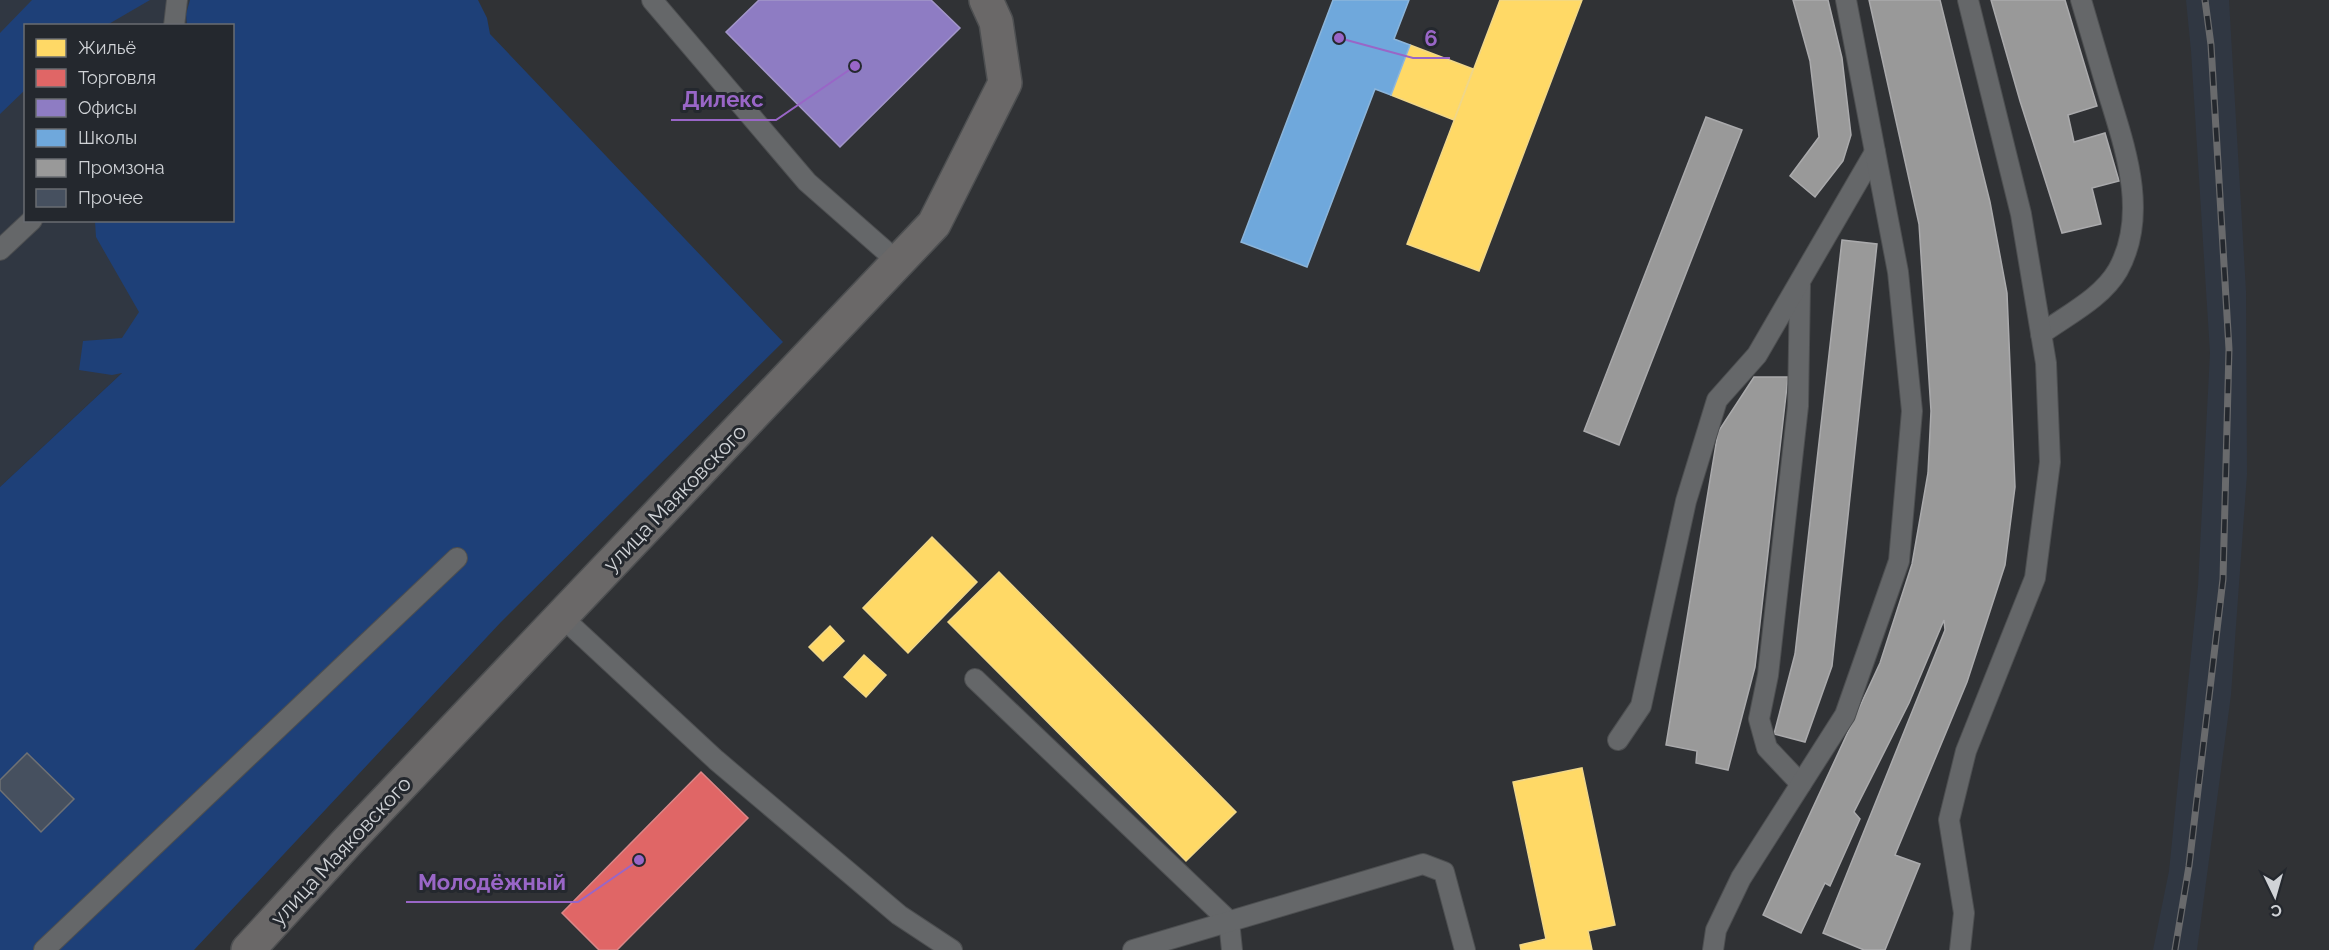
<svg xmlns="http://www.w3.org/2000/svg" width="2329" height="950" viewBox="0 0 2329 950" font-family="Raleway,sans-serif">
	<style>
		.built { fill: #303742; fill-rule: evenodd }
		.green { fill: #1e4078 }
		.homes { fill: #ffd966; stroke: #f1d788; stroke-width: 1.5 }
		.shops { fill: #e06666; stroke: #db8788; stroke-width: 1.5 }
		.offices { fill: #8e7cc3; stroke: #a296c9; stroke-width: 1.5 }
		.schools { fill: #6fa8dc; stroke: #8cb5da; stroke-width: 1.5 }
		.industry { fill: #999; stroke: #aaaaac; stroke-width: 1.5 }
		.building { fill: #46505f; stroke: #6f7174; stroke-width: 1.5 }
		.lines { fill: none; stroke-linecap: round; stroke-linejoin: round }
		.lane-casing { stroke: #4d4f51; stroke-width: 22 }
		.secondary-casing { stroke: #4d4f51; stroke-width: 36 }
		.lane { stroke: #656769; stroke-width: 20 }
		.secondary { stroke: #6a6868; stroke-width: 33 }
		.rail-casing { stroke: #696a6c; stroke-width: 7 }
		.rail { stroke: #24282e; stroke-width: 4.5; stroke-dasharray: 14; stroke-linecap: butt }
		.labels { text-anchor: middle; stroke-width: 6; stroke-linejoin: round; paint-order: stroke }
		.street-label { font-size: 21px; fill: #d0d3d7; stroke: #24282e }
		.leader { fill: none; stroke: #9966c7; stroke-width: 2 }
		.callout-dot { fill: #9966c7; stroke: #24282e; stroke-width: 2 }
		.callout-label { font-size: 22px; text-anchor: middle; font-weight: bold; fill: #9966c7; stroke: #24282e; stroke-width: 6; stroke-linejoin: round; paint-order: stroke }
	</style>
	<rect width="100%" height="100%" fill="#303235"/>
	<!-- built -->
	<g class="built">
		<path d="M0,0H458L487,31L0,487ZM26,26H232V220H26Z"/>
		<path d="M2186,0H2229L2246,291L2247,474L2231,695L2197,950H2153L2169,871L2198,586L2210,353L2191,51Z"/>
	</g>
	<!-- green -->
	<g class="green">
		<path d="M32,0H150L107,25L26,26L25,90L0,114V33Z"/>
		<path d="M190,0H478L487,18L490,34L783,342L501,622L194,950H0V487L122,373L112,375L79,370L83,341L122,338L139,312L96,237L95,221L232,220V26L187,25L186,14Z"/>
	</g>
	<!-- homes -->
	<g class="homes">
		<path d="M1500,0H1582L1479,271L1407,244Z"/>
		<path d="M1410,45L1473,69L1454,120L1391,95Z"/>
		<path d="M932,537L977,582L908,653L863,608Z"/>
		<path d="M999,572L1236,812L1186,861L948,622Z"/>
		<path d="M830,626L844,641L823,661L809,647Z"/>
		<path d="M864,655L886,675L866,697L844,677Z"/>
		<path d="M1582,768L1615,925L1588,931L1592,950H1521L1520,945L1546,939L1513,782Z"/>
	</g>
	<!-- shops -->
	<path class="shops" d="M701,772L748,818L617,950H599L562,913Z"/>
	<!-- offices -->
	<path class="offices" d="M759,0H931L960,28L840,147L726,32Z"/>
	<!-- schools -->
	<path class="schools" d="M1333,0H1409L1394,39L1410,45L1391,95L1375,89L1307,267L1241,242Z"/>
	<!-- industry -->
	<g class="industry">
		<path d="M1793,0H1828L1842,58L1851,135L1843,161L1815,197L1790,176L1819,137L1810,61Z"/>
		<path d="M1869,0H1940L1990,202L2007,293L2015,487L2005,565L1967,682L1895,855L1920,864L1885,950H1864L1823,933L1945,630L1944,620L1909,703L1854,812L1860,819L1830,886L1825,883L1801,933L1763,915L1880,663L1912,564L1928,473L1931,411L1919,224Z"/>
		<path d="M1991,0H2065L2097,106L2068,115L2074,142L2105,133L2119,181L2092,188L2101,224L2062,233L2020,101Z"/>
		<path d="M1706,117L1742,130L1619,445L1584,431Z"/>
		<path d="M1842,240L1877,244L1832,666L1805,742L1774,734L1795,654Z"/>
		<path d="M1754,377H1788L1755,667L1728,770L1696,763L1697,751L1666,745L1718,432Z"/>
	</g>
	<!-- building -->
	<path class="building" d="M27,753L74,799L41,832L0,790V780Z"/>
	<g class="lines">
		<!-- lane casing -->
		<g class="lane-casing">
			<g id="lane">
				<path d="M652,0L807,182L898,262"/>
				<path d="M174,26L177,0"/>
				<path d="M0,250L32,220"/>
				<path d="M1800,285L1798,406L1768,675L1759,719L1767,748L1801,784"/>
				<path d="M2041,334C2067,315 2102,298 2118,270C2149,214 2125,148 2108,92C2099,61 2090,31 2081,0"/>
				<path d="M562,617L716,760L899,915L952,950"/>
				<path d="M975,679L1229,921L1232,950"/>
				<path d="M1618,740L1641,706L1686,501L1717,400L1757,355L1875,152"/>
				<path d="M44,950L457,558"/>
				<path d="M1133,950L1423,864L1444,872L1465,950"/>
				<path d="M1713,950L1716,930L1741,878L1845,715L1899,561L1912,411L1898,272L1846,0"/>
				<path d="M1960,950L1964,913L1949,820L1966,751L2035,578L2050,462L2046,363L2021,214L1968,0"/>
			</g>
		</g>
		<!-- secondary casing -->
		<g class="secondary-casing">
			<path id="secondary" d="M248,950L348,841L934,224L1005,83L996,22L986,0"/>
		</g>
		<!-- lane -->
		<use href="#lane" class="lane"/>
		<!-- secondary -->
		<use href="#secondary" class="secondary"/>
		<!-- rail casing -->
		<g class="rail-casing">
			<path id="rail" d="M2175,950L2189,866L2223,579L2229,349L2211,45L2205,0"/>
		</g>
		<!-- rail -->
		<use href="#rail" class="rail"/>
	</g>
	<g class="labels">
		<!-- street labels -->
		<g class="street-label">
			<text transform="translate(675 498) rotate(-46)" y="7">улица Маяковского</text>
			<text transform="translate(341 851) rotate(-47)" y="7">улица Маяковского</text>
		</g>
	</g>
	<!-- callouts -->
	<path class="leader" d="M1339 38L1413 58H1450M855 66L776 120H671M639 860L578 902H406"/>
	<g class="callout-dot">
		<circle cx="1339" cy="38" r="6"/>
		<circle cx="855" cy="66" r="6"/>
		<circle cx="639" cy="860" r="6"/>
	</g>
	<g class="callout-label">
		<text x="1431" y="46">6</text>
		<text x="723" y="107">Дилекс</text>
		<text x="492" y="890">Молодёжный</text>
	</g>
	<!-- legend -->
	<rect x="24" y="24" width="210" height="198" fill="#24282e" stroke="#696c72" stroke-width="1.5"/>
	<rect x="36" y="39" width="30" height="18" fill="#ffd966" stroke="#696c72" stroke-width="1.5"/>
	<text x="78" y="54" font-size="18" fill="#d0d3d7">Жильё</text>
	<rect x="36" y="69" width="30" height="18" fill="#e06666" stroke="#696c72" stroke-width="1.5"/>
	<text x="78" y="84" font-size="18" fill="#d0d3d7">Торговля</text>
	<rect x="36" y="99" width="30" height="18" fill="#8e7cc3" stroke="#696c72" stroke-width="1.5"/>
	<text x="78" y="114" font-size="18" fill="#d0d3d7">Офисы</text>
	<rect x="36" y="129" width="30" height="18" fill="#6fa8dc" stroke="#696c72" stroke-width="1.5"/>
	<text x="78" y="144" font-size="18" fill="#d0d3d7">Школы</text>
	<rect x="36" y="159" width="30" height="18" fill="#999999" stroke="#696c72" stroke-width="1.5"/>
	<text x="78" y="174" font-size="18" fill="#d0d3d7">Промзона</text>
	<rect x="36" y="189" width="30" height="18" fill="#46505f" stroke="#696c72" stroke-width="1.5"/>
	<text x="78" y="204" font-size="18" fill="#d0d3d7">Прочее</text>
	<!-- north arrow -->
	<g transform="translate(2275 896) rotate(175)" stroke="#24282e" stroke-width="4.5" paint-order="stroke">
	<path d="M0-4.5L10 22L0 15L-10 22Z" fill="#d0d3d7"/>
	<text y="-9" font-size="16" font-weight="bold" text-anchor="middle" fill="#d0d3d7">С</text>
	</g>
</svg>
